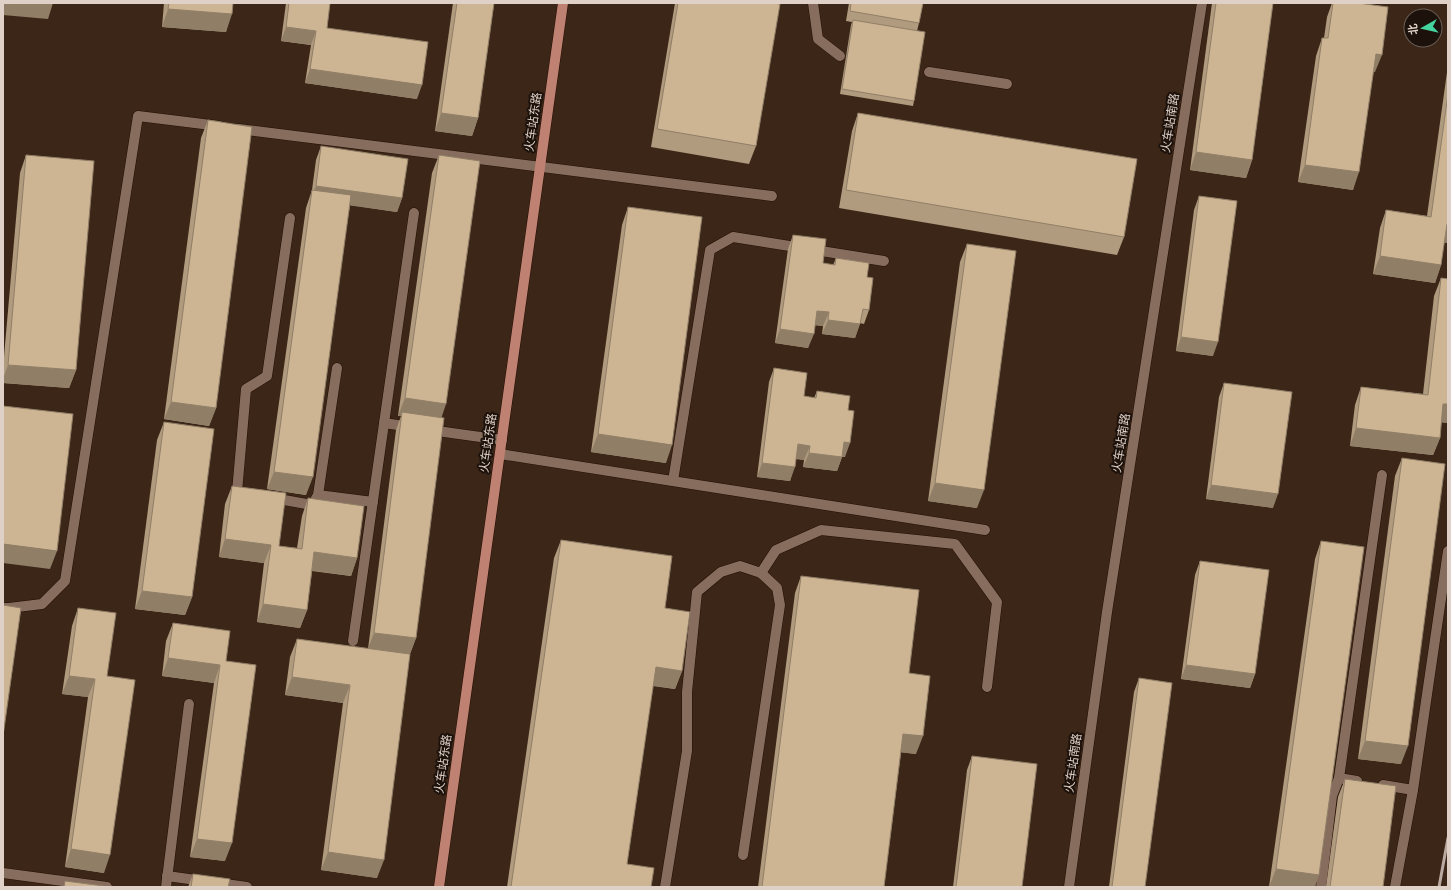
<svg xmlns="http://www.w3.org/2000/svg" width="1451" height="890" viewBox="0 0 1451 890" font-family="Lato,'Noto Sans SC',sans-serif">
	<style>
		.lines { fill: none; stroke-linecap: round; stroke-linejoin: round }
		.minor-casing { stroke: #220e03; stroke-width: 11 }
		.major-casing { stroke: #220e03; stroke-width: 11 }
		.minor { stroke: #876d5d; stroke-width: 10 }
		.major { stroke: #bf8172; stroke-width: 10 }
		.rail { stroke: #bbaaa1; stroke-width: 3 }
		.wall { fill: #b09b7e }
		.shaded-wall { fill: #907e67 }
		.building { fill: #cdb493; stroke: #907e67 }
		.labels { text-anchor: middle; stroke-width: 4; stroke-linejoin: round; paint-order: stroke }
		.street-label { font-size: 12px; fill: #dfd0c8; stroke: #1c120b }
	</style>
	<rect width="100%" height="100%" fill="#3c2618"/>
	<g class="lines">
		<!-- minor casing -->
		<g class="minor-casing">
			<g id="minor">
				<path d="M813,3L818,39L840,56"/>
				<path d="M929,72L1007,84"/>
				<path d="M239,129L772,196"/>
				<path d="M384,423L411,427"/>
				<path d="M430,430L502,440"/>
				<path d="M500,454L985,530"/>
				<path d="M673,481L710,250L733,237L884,261"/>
				<path d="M245,493L237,492L246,389L267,376L290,218"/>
				<path d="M318,495L373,502"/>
				<path d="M273,498L312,505L318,495L337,368"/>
				<path d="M761,573L776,550L821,530L955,544L997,602L987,687"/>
				<path d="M3,608H9L42,604L65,581L138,116L219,126"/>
				<path d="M353,641L414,213"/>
				<path d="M1357,781L1339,778L1382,475"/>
				<path d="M1383,785L1413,790"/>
				<path d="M3,873L107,887"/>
				<path d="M167,876L247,887"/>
				<path d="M166,887L189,704"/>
				<path d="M665,887L687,751V692L697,592L721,572L740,566L761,573L777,588L780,605L743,855"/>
				<path d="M1069,887L1107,612L1202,3"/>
				<path d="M1321,887L1332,796L1339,778"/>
				<path d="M1395,887L1413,790L1448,551"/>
			</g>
		</g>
		<!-- major casing -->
		<g class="major-casing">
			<path id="major" d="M439,887L563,3"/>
		</g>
		<!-- minor -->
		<use href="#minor" class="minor"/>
		<!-- major -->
		<use href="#major" class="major"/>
		<!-- rail -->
		<path class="rail" d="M1439,887L1448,838"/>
	</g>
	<!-- wall -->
	<g class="wall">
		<path d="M164,3H233L226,32L162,27Z"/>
		<path d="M286,3H330L327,28L417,99L305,83L311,45L281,41Z"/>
		<path d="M453,3H494L478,118L472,136L435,131Z"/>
		<path d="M675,3H773L756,146L749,164L651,147Z"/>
		<path d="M849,3H923L919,23L917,31L914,101L913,106L840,94L851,25L852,22L846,21Z"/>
		<path d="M1212,3H1273L1252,160L1246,178L1190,170Z"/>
		<path d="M1332,3H1358L1375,72H1373L1353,190L1298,182L1316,56L1322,38H1324L1327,17Z"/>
		<path d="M1448,65V243L1444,242L1441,265L1435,283L1373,274L1380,228L1386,210L1427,216Z"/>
		<path d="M858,113L1124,237L1117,255L839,208L852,131Z"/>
		<path d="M208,120L216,408L209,426L164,419L201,138Z"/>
		<path d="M321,146L402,198L397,212L350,205L306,495L267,489L306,208L312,190L316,160Z"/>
		<path d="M26,155L76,370L69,388L3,383V368L20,173Z"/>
		<path d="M439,155L441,418L416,638L410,654L377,878L321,870L343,703L285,695L290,657L297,639L368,649L396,430L401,416H398L432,173Z"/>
		<path d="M1199,196L1213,356L1176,351L1194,210Z"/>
		<path d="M628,207L666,463L591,452L622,225Z"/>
		<path d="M793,235L823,263L833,265L836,258L867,277L869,310L864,324L860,323L855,338L822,334L823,326L815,325L808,348L775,343L788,249Z"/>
		<path d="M967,244L977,508L928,501L960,262Z"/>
		<path d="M1441,278L1448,279V423L1441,422L1440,438L1433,455L1350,446L1355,405L1361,387L1423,394L1434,296Z"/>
		<path d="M774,368L804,396L814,398L817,391L848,410L845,457H842L837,471L803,467L804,460L796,459L790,481L757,477L769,382Z"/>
		<path d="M1224,383L1273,508L1206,499L1219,397Z"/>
		<path d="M164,422L192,597L185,615L135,609L157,440Z"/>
		<path d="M1402,458L1401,764L1358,759L1395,476Z"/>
		<path d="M232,486L279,546L297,548L302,516L308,498L357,558L351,576L312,571L307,610L300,628L257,622L264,563L219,557L225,504Z"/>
		<path d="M561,540L665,608L682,671L675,689L653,686L627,864L651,887H507L554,558Z"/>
		<path d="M1321,541L1315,887H1269L1315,559Z"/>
		<path d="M1200,561L1255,674L1250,688L1181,679L1195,575Z"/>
		<path d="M801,576L909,673L916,754L901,752L884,887H758L795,593Z"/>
		<path d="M78,608L107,676L104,873L65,867L88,697L62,694L72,626Z"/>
		<path d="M173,623L226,661L225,861L190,857L214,683L162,676L166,641Z"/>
		<path d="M1139,678L1145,887H1109L1134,692Z"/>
		<path d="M972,756L1022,887H953L967,770Z"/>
		<path d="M1345,779L1383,887H1326L1338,797Z"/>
		<path d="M193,874L228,887H188Z"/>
	</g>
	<!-- shaded-wall -->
	<g class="shaded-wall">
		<path d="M3,3H53L48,19L3,15Z"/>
		<path d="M168,9L232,14L226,32L162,27Z"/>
		<path d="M286,27L316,31L311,45L281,41Z"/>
		<path d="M1376,54L1382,55L1375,72H1369Z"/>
		<path d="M310,69L422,85L417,99L305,83Z"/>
		<path d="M441,113L478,118L472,136L435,131Z"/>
		<path d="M1196,152L1252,160L1246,178L1190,170Z"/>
		<path d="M1305,165L1359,172L1353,190L1298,182Z"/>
		<path d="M316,186L402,198L397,212L311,200Z"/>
		<path d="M1447,224H1448V243L1440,242Z"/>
		<path d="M1380,256L1441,265L1435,283L1373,274Z"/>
		<path d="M817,311L829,312L823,326L812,325Z"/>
		<path d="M828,320L860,324L855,338L822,334Z"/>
		<path d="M780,329L814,334L808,348L775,343Z"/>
		<path d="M1181,337L1218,342L1213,356L1176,351Z"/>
		<path d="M8,365L76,370L69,388L3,383V379Z"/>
		<path d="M405,398L446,404L440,422L402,412L401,416H398Z"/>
		<path d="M171,402L216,408L209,426L164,419Z"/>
		<path d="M1443,404H1448V423L1437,422Z"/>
		<path d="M1356,428L1440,438L1433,455L1350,446Z"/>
		<path d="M598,434L672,445L666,463L591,452Z"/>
		<path d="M844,442L850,443L845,457L839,456Z"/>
		<path d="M798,444L810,446L804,460L793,458Z"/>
		<path d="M809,453L842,457L837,471L803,467Z"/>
		<path d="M762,463L795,467L790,481L757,477Z"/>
		<path d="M274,472L313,477L306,495L267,489Z"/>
		<path d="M935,483L984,490L977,508L928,501Z"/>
		<path d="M1211,485L1278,494L1273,508L1206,499Z"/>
		<path d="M225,539L271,545L264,563L219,557Z"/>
		<path d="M3,544L57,551L50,569L3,563Z"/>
		<path d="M314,552L357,558L351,576L308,570Z"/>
		<path d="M142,591L192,597L185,615L135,609Z"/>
		<path d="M263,604L307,610L300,628L257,622Z"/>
		<path d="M374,633L416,638L409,656L367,651Z"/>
		<path d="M168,658L220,665L214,683L162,676Z"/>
		<path d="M1186,665L1255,674L1250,688L1181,679Z"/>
		<path d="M656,667L682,671L675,689L649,685Z"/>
		<path d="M69,676L95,679L88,697L62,694Z"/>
		<path d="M292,677L350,685L343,703L285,695Z"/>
		<path d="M903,734L923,736L916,754L897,752Z"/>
		<path d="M1365,741L1408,746L1401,764L1358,759Z"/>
		<path d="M197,839L232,843L225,861L190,857Z"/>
		<path d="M71,849L110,855L104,873L65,867Z"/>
		<path d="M328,852L384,860L377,878L321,870Z"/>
		<path d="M1276,869L1319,875L1315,887H1269Z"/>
	</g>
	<!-- building -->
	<g class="building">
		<path d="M169,3H233L232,14L168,9Z"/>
		<path d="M289,3H330L327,28L428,42L422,85L310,69L316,31L286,27Z"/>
		<path d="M457,3H494L478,118L441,113Z"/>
		<path d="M678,3H773L780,4L756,146L657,129Z"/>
		<path d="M851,3H923L919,23L850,11Z"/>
		<path d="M1216,3H1273L1252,160L1196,152Z"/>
		<path d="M1333,3H1358L1388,7L1382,55L1376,54L1359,172L1305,165L1322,38H1328Z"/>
		<path d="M853,20L925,32L914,101L842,89Z"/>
		<path d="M1448,94V224H1447L1441,265L1380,256L1386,210L1431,217Z"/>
		<path d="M858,113L1137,159L1124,237L846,190Z"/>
		<path d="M208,120L252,127L216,408L171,402Z"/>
		<path d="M321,146L408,159L402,198L316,186Z"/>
		<path d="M26,155L94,161L76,370L8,365Z"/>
		<path d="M439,155L480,161L446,404L405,398Z"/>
		<path d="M312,190L351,195L313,477L274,472Z"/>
		<path d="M1199,196L1237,201L1218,342L1181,337Z"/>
		<path d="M628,207L702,217L672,445L598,434Z"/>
		<path d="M793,235L826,239L823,263L835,265L836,258L869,263L867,277L873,278L869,310L863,309L860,324L828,320L829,312L817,311L814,334L780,329Z"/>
		<path d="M967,244L1016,251L984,490L935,483Z"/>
		<path d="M1441,278L1448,279V404H1443L1440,438L1356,428L1361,387L1428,395Z"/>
		<path d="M774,368L807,373L804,396L816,398L817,391L850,396L848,410L854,411L850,443L844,442L842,457L809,453L810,446L798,444L795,467L762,463Z"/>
		<path d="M1224,383L1292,392L1278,494L1211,485Z"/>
		<path d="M3,406L73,414L57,551L3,544Z"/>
		<path d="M402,412L444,418L416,638L374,633Z"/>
		<path d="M164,422L214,429L192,597L142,591Z"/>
		<path d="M1402,458L1445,464L1408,746L1365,741Z"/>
		<path d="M232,486L286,493L279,546L302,549L308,498L364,506L357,558L314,552L307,610L263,604L271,545L225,539Z"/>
		<path d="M561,540L672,556L665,608L690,612L682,671L656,667L627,864L654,868L651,887H511Z"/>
		<path d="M1321,541L1364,547L1319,875L1276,869Z"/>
		<path d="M1200,561L1269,570L1255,674L1186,665Z"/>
		<path d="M801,576L919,590L909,673L930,676L923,736L903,734L884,887H762Z"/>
		<path d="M3,605L21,608L3,736Z"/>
		<path d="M78,608L116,613L107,676L135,680L110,855L71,849L95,679L69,676Z"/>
		<path d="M173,623L230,631L226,661L256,665L232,843L197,839L220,665L168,658Z"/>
		<path d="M297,639L410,654L384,860L328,852L350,685L292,677Z"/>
		<path d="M1139,678L1172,683L1145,887H1112Z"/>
		<path d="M972,756L1037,764L1022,887H956Z"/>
		<path d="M1345,779L1396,786L1383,887H1330Z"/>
		<path d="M193,874L230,879L228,887H191Z"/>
		<path d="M65,881L104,886V887H64Z"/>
	</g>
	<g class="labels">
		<!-- street labels -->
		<g class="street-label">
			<text transform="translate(533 122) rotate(-82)" y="4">火车站东路</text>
			<text transform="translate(1170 123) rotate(-81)" y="4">火车站南路</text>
			<text transform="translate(488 443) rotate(-82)" y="4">火车站东路</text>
			<text transform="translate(1121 443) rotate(-81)" y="4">火车站南路</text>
			<text transform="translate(1073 763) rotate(-82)" y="4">火车站南路</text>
			<text transform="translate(443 764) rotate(-82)" y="4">火车站东路</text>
		</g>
	</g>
	<!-- border -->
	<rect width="1451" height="890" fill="none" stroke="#dfd0c8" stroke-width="8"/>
	<!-- north arrow -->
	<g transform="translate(1423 28) rotate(262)"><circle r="19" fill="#1c120b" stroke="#6a5e57"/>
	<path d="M0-3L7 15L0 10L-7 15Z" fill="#44d4a0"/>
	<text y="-6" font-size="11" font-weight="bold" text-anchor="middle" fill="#dfd0c8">北</text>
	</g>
</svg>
